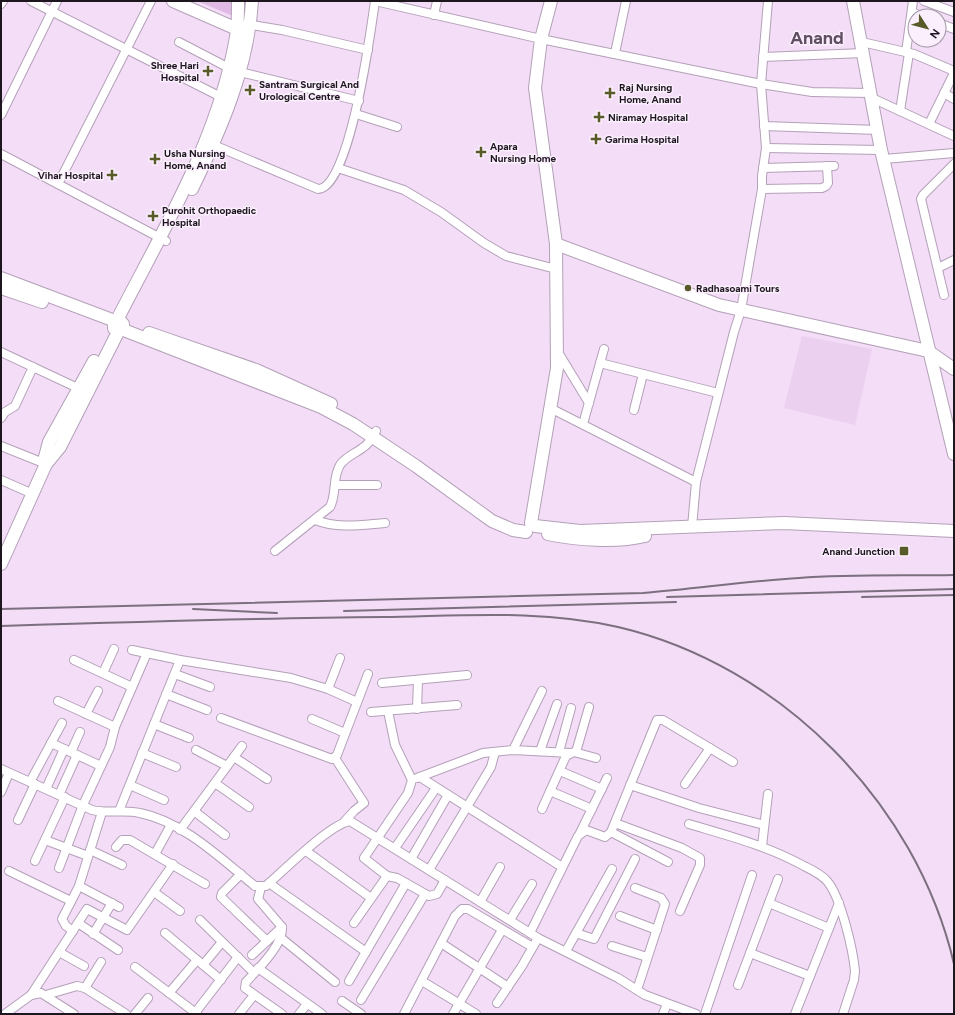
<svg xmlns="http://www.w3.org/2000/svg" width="955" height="1015" viewBox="0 0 955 1015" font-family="Figtree,sans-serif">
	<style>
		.built { fill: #ecd0f0 }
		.green { fill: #dfbae5 }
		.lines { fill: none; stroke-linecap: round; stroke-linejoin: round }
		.street-casing { stroke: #b4a0b8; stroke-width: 10 }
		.secondary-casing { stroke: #b4a0b8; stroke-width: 14 }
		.street { stroke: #fff; stroke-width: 8 }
		.secondary { stroke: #fff; stroke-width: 12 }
		.rail { stroke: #7c6f7f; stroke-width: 2 }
		.poi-dot { fill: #585b28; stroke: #fbeefd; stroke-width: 1.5 }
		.labels { text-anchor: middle; stroke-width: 3; stroke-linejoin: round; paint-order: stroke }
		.poi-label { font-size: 10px; font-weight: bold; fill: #1d161f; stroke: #fbeefd; text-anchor: start }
		.town-label { font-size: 18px; font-weight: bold; fill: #604e63; stroke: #fbeefd }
	</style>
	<rect width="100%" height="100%" fill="#f3ddf7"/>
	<!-- built -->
	<path class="built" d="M802,336L872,349L855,425L784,408Z"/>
	<!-- green -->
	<path class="green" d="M197,1H243L240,19Z"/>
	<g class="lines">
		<!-- street casing -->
		<g class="street-casing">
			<g id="street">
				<path d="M31,1L221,97"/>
				<path d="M375,1L541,39L761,84L812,92L870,93"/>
				<path d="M924,1L954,12"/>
				<path d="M1,4L3,1"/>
				<path d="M912,12L921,16"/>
				<path d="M434,15L437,1"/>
				<path d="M939,23L954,29"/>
				<path d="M246,24L282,30L368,50"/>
				<path d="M179,42L229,68"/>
				<path d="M862,42L914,54L954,71"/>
				<path d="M906,52L913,1"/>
				<path d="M615,53L626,1"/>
				<path d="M763,57L864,53"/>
				<path d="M240,72L359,101"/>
				<path d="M944,93L954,99"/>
				<path d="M872,98L954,136"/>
				<path d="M900,111L909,53"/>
				<path d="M356,114L397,127"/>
				<path d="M1,115L57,1"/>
				<path d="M929,124L954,73"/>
				<path d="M764,126L878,130"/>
				<path d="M209,143L318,189C350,189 371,29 375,1"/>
				<path d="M766,148L881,150"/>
				<path d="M1,154L166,241"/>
				<path d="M884,159L954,153"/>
				<path d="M338,168L404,190L441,212L484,243L506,256L556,269"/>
				<path d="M763,168L834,166"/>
				<path d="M58,184L151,1"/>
				<path d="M762,189L822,188L826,186L828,183L827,166"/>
				<path d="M938,268L954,260"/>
				<path d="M944,295L921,199L923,195L954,164"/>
				<path d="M1,352L82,390"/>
				<path d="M558,352L589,403"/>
				<path d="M600,363L718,393"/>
				<path d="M550,408L696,482"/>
				<path d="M634,410L643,374"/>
				<path d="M1,418L5,412L15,406L33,367"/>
				<path d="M583,424L604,349"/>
				<path d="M1,446L46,464"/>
				<path d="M1,480L33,494"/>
				<path d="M335,485H377"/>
				<path d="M315,520C339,529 360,525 385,523"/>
				<path d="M692,527L696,482L734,332L741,310L762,189V176L766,148L761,84L768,1"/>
				<path d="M275,551L330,507C337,494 332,478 340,465C346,456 357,453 365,446C370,442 373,436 376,431"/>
				<path d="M132,650L180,660L291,678L328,689L357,702"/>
				<path d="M74,660L132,687"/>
				<path d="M103,673L114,649"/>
				<path d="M175,674L210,687"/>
				<path d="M382,683L467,675"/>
				<path d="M328,689L340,658"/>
				<path d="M166,694L207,710"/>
				<path d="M58,701L115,727"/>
				<path d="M417,709L418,680"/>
				<path d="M388,711L395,745L412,780L408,793L364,858L387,876L397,878L429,896L437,894L445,880"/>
				<path d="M371,712L457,705"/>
				<path d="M86,714L98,691"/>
				<path d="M221,718L332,759L337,755L368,674"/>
				<path d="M312,719L345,733"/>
				<path d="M154,724L189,738"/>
				<path d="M51,743L101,766"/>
				<path d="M196,750L227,766"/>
				<path d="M513,750L542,691"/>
				<path d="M540,751L557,704"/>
				<path d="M71,752L80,732"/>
				<path d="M559,752L571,708"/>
				<path d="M576,752L589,707"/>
				<path d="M142,753L176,767"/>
				<path d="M234,757L267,779"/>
				<path d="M335,758L364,803L354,811L344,822"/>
				<path d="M1,769L92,810C108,814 124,809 140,813C184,822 221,859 255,886H266C283,871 330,824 350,821L538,938L618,978L645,995L696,1014"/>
				<path d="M560,771L602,789"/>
				<path d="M420,777L562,867"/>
				<path d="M417,778L483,753L513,750L570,753"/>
				<path d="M30,782L62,723"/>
				<path d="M215,783L249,807"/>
				<path d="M685,784L710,748"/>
				<path d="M130,785L164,800"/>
				<path d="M630,785L699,808L764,825"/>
				<path d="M46,789L64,749"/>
				<path d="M550,791L592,809"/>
				<path d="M1,792L9,773"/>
				<path d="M59,795L77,755"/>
				<path d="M542,809L566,756L574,752L596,758"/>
				<path d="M119,811L180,660"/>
				<path d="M194,811L225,835"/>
				<path d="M18,820L35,784"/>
				<path d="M615,823L682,848L700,858V865L680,911"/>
				<path d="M689,824C729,836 768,846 804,866C812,870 821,874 827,881C841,897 853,950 855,971L854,980L843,1014"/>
				<path d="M180,830L242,746"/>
				<path d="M611,832L668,862"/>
				<path d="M580,833L607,778"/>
				<path d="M45,840L88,856"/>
				<path d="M762,846L768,794"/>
				<path d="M116,847L122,840H130L205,884"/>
				<path d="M395,848L436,788"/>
				<path d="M90,850L122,865"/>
				<path d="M306,851L371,898"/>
				<path d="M155,854L171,825"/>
				<path d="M411,859L448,795"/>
				<path d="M35,861L65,797"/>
				<path d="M59,868L83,805L110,747L115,727L147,653"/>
				<path d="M429,870L491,767L495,752"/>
				<path d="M9,871L71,901"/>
				<path d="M241,874L222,893L221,897L267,941"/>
				<path d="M269,883L366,952"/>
				<path d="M79,886L119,907"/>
				<path d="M261,887L258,899L282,927C284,944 257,970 246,982L245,988L282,1014"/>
				<path d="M635,888L661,898L665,904L637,990"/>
				<path d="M154,892L180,911"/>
				<path d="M480,902L500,867"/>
				<path d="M769,903L829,928"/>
				<path d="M620,916L657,930"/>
				<path d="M200,920L254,973"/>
				<path d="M510,920L532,884"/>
				<path d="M78,923L118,950"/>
				<path d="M354,923L387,876"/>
				<path d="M73,931L66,926L62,919L79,886L102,812"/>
				<path d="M165,933L221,980"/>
				<path d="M530,933L578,836L586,830L605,837L611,832L657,720H663L733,762"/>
				<path d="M576,933L594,939L635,859"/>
				<path d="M93,934L112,903"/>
				<path d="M281,938L335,982"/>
				<path d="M441,943L508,987"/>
				<path d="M612,946L647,957"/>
				<path d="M566,951L612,869"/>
				<path d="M59,952L84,966"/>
				<path d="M750,953L810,976"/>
				<path d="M252,955L282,927"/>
				<path d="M203,965L222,942"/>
				<path d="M135,967L197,1014"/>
				<path d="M258,968L322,1014"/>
				<path d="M349,981L406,883"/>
				<path d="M422,981L476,1014"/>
				<path d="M738,985L778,879"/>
				<path d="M85,988L101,962"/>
				<path d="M169,993L197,960"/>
				<path d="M31,995L87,909L127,930L173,864"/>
				<path d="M46,995L77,986L85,988L126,1014"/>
				<path d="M361,1000L425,894"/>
				<path d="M342,1001L361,1014"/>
				<path d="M497,1003L522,966L538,938"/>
				<path d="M195,1013L238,957"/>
				<path d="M5,1014L31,995L41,993L74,1014"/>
				<path d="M135,1014L148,998"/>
				<path d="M239,1014L254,995"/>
				<path d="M299,1014L307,1004"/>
				<path d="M404,1014L455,916L462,909H468L529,945"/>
				<path d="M453,1014L502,930"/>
				<path d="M663,1014L667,1004"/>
				<path d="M705,1014L752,875"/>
				<path d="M795,1014L839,903"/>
			</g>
		</g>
		<!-- secondary casing -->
		<g class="secondary-casing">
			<g id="secondary">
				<path d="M173,1L237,29"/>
				<path d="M853,1L881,150L954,454"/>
				<path d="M192,189C221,129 248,68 252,1"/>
				<path d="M556,244L719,305L928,351L954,369"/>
				<path d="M1,278L115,321"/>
				<path d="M1,288L42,302"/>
				<path d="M117,320L120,321L123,324V328L119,330L114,328V323L117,320C164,228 221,135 237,31C238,22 238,11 238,1"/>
				<path d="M121,329L321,407L353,424L416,466L492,521L513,530L526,532"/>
				<path d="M149,333L256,370L331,404"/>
				<path d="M46,464L45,457L49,442L94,361"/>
				<path d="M531,523L557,368L556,244L535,88L541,39L551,1"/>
				<path d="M535,526L580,531L784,523L954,531"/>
				<path d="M548,534C577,540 616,543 645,536"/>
				<path d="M1,564L46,464L60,447L119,330"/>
			</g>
		</g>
		<!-- street -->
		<use href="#street" class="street"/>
		<!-- secondary -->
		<use href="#secondary" class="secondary"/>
		<!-- rail -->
		<g class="rail">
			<path d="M667,597L954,589"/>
			<path d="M862,597L954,595"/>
			<path d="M1,609L643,593C695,589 747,581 799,578C851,574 903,576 954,575"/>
			<path d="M193,609L277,613"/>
			<path d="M344,611L676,602"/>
			<path d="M1,626C128,622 256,618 383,617C461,616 541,609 618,627C780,665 916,802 954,964"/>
		</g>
	</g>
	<!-- markers -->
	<g class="poi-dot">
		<path d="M206 65h4v4h4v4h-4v4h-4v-4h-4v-4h4z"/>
		<path d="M248 84h4v4h4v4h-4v4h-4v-4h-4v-4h4z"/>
		<path d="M608 87h4v4h4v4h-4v4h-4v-4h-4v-4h4z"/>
		<path d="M597 111h4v4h4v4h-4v4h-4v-4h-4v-4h4z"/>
		<path d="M594 133h4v4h4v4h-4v4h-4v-4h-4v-4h4z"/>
		<path d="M479 146h4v4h4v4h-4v4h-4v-4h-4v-4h4z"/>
		<path d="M153 153h4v4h4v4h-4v4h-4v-4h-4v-4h4z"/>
		<path d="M110 169h4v4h4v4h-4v4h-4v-4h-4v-4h4z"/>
		<path d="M151 210h4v4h4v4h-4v4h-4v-4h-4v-4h4z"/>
		<circle cx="688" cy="288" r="4"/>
		<rect x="899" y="546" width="10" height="10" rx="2"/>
	</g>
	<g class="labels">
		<!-- poi labels -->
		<g class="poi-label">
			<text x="199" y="69" text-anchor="end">Shree Hari<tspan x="199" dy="12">Hospital</tspan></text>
			<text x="259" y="88">Santram Surgical And<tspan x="259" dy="12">Urological Centre</tspan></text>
			<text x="619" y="91">Raj Nursing<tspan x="619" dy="12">Home, Anand</tspan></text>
			<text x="608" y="121">Niramay Hospital</text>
			<text x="605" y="143">Garima Hospital</text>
			<text x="490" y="150">Apara<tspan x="490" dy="12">Nursing Home</tspan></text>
			<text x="164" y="157">Usha Nursing<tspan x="164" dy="12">Home, Anand</tspan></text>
			<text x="103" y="179" text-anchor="end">Vihar Hospital</text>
			<text x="162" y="214">Purohit Orthopaedic<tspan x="162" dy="12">Hospital</tspan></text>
			<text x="696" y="292">Radhasoami Tours</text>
			<text x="895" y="555" text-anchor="end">Anand Junction</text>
		</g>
		<!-- town labels -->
		<g class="town-label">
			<text x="817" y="44">Anand</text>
		</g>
	</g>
	<!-- border -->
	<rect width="955" height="1015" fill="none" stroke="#1d161f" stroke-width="4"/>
	<!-- north arrow -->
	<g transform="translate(927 28) rotate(126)"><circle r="19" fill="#fbeefd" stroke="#a298a4"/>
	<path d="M0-3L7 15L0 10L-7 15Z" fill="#585b28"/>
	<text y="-6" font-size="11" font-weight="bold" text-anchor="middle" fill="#1d161f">N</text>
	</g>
</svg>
